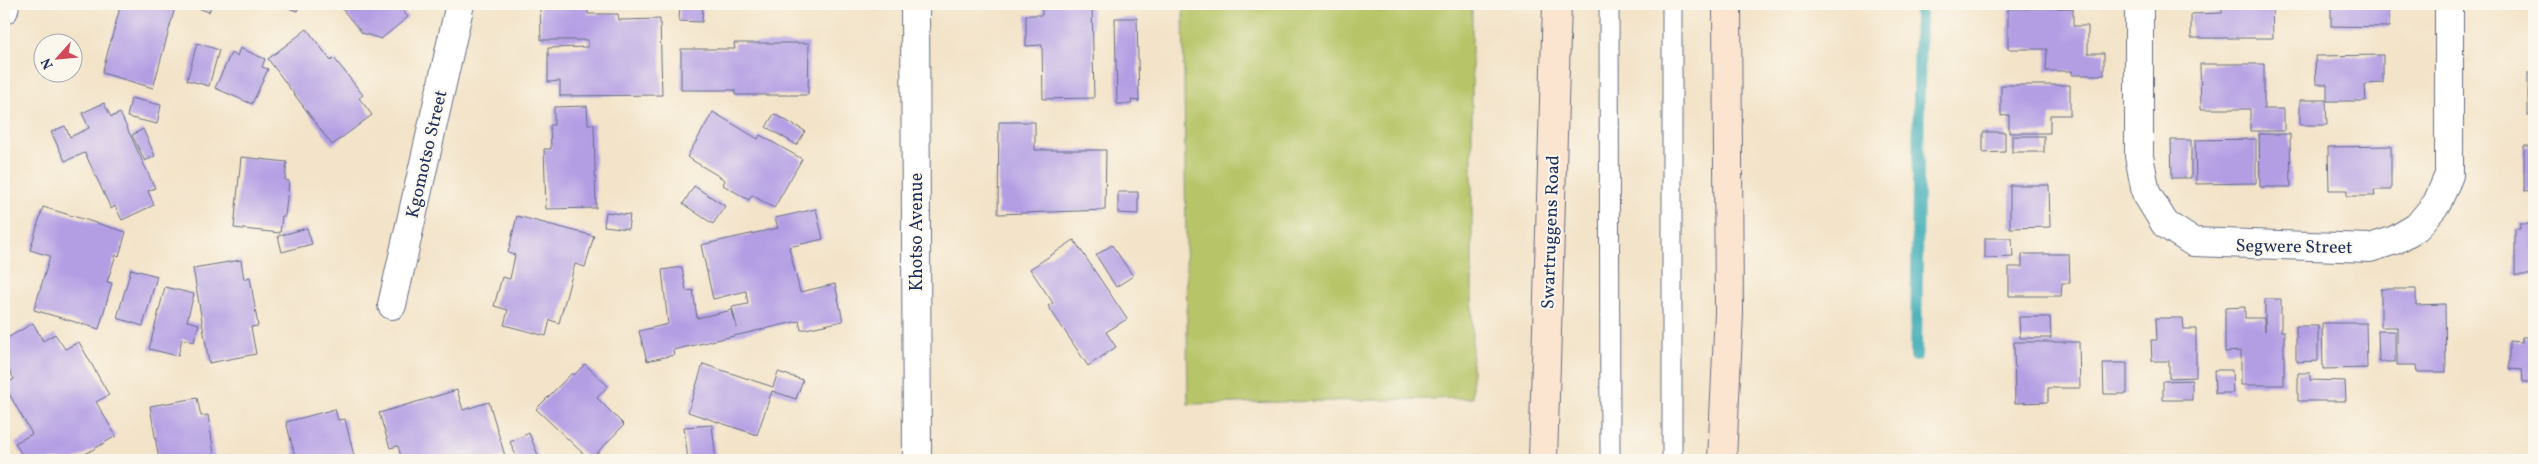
<svg xmlns="http://www.w3.org/2000/svg" width="2538" height="464" viewBox="0 0 2538 464" font-family="Vollkorn,serif">
	<style>
		.green { fill: #b7c568; stroke: #697a63 }
		.lines { fill: none; stroke-linecap: round; stroke-linejoin: round }
		.stream { stroke: #3aabb5; stroke-width: 12 }
		.building { fill: #b39ee4 }
		.service-casing { stroke: #676e83; stroke-width: 21 }
		.minor-casing { stroke: #676e83; stroke-width: 30 }
		.secondary-casing { stroke: #676e83; stroke-width: 30 }
		.service { stroke: #fff; stroke-width: 19 }
		.minor { stroke: #fff; stroke-width: 28 }
		.secondary { stroke: #fce5d0; stroke-width: 28 }
		.labels { text-anchor: middle; stroke-width: 4; stroke-linejoin: round; paint-order: stroke }
		.street-label { font-size: 18px; fill: #1b2f5e; stroke: #fbf7ec }
	</style>
	<rect width="100%" height="100%" fill="#fbf7ec"/>
	<filter id="ink" filterUnits="userSpaceOnUse"><feTurbulence type="fractalNoise" baseFrequency=".02" numOctaves="2"/><feDisplacementMap in="SourceGraphic" scale="10" xChannelSelector="R" yChannelSelector="G"/><feConvolveMatrix kernelMatrix="1 2 1 2 8 2 1 2 1" color-interpolation-filters="sRGB"/></filter>
	<filter id="wash" filterUnits="userSpaceOnUse"><feTurbulence type="fractalNoise" baseFrequency=".0096" numOctaves="4" result="noise"/><feDisplacementMap in="SourceGraphic" scale="20" xChannelSelector="R" yChannelSelector="G"/><feGaussianBlur stdDeviation="1.12" result="paint"/><feColorMatrix in="noise" values="0 0 0 0 0 0 0 0 0 0 0 0 0 0 0 0 0 1.4 0 .05"/><feComposite in="paint" operator="in"/></filter>
	<g filter="url(#wash)">
		<rect width="100%" height="100%" fill="#f3e3c8"/>
		<!-- green -->
		<path class="green" d="M1183,4H1472V398L1188,404Z"/>
		<g class="lines">
			<!-- stream -->
			<path class="stream" d="M1916,356L1920,4"/>
		</g>
		<g id="blocks">
			<!-- building -->
			<g class="building">
				<path d="M121,4H176L153,88L102,73Z"/>
				<path d="M186,4H212L209,12Z"/>
				<path d="M277,4H299L297,11Z"/>
				<path d="M338,4H397L408,17L381,39L362,33Z"/>
				<path d="M540,4H588V14H618L619,20L660,19L662,95L560,96V81L548,82V48L588,47V40H541Z"/>
				<path d="M590,4H661V8L590,7Z"/>
				<path d="M680,4H703L702,22L679,21Z"/>
				<path d="M1042,4H1092L1094,98L1043,99L1042,45L1026,46V15H1042Z"/>
				<path d="M2222,4H2272L2273,38H2191V14L2222,13Z"/>
				<path d="M2331,4H2389V27L2331,26Z"/>
				<path d="M2530,4H2534V24L2530,25Z"/>
				<path d="M2073,8V26H2088V53H2104V75H2072V71H2046L2047,49H2008V9Z"/>
				<path d="M1115,18H1137L1139,101L1131,100L1132,104H1117Z"/>
				<path d="M307,29L331,61L334,58L363,95L359,98L372,115L332,145L268,59Z"/>
				<path d="M197,43L219,50L209,86L187,80Z"/>
				<path d="M734,43H809L808,95H735V90H681V49H735Z"/>
				<path d="M240,48L265,59L262,67L268,69L252,104L215,88L231,53L237,56Z"/>
				<path d="M2383,55V83L2365,84L2366,101H2327V84H2316L2315,56Z"/>
				<path d="M2200,64H2264V109H2284V131H2250V109H2201Z"/>
				<rect x="2528" y="73" width="6" height="43"/>
				<path d="M2001,85H2070V115H2050V133H2009V115L2001,116Z"/>
				<path d="M131,98L161,105L157,124L127,117Z"/>
				<path d="M2300,100H2326L2327,125H2300Z"/>
				<path d="M104,103L111,117L120,113L155,188L148,191L154,205L122,220L115,206L111,209L85,153L65,161L51,132L65,126L70,137L89,128L82,113Z"/>
				<path d="M587,106L588,124H594L596,208L546,209L544,149H551L550,125H554V107Z"/>
				<path d="M713,112L758,139L760,135L802,159L774,208L752,195L749,200L723,185L725,180L687,157Z"/>
				<path d="M774,114L805,131L797,145L766,127Z"/>
				<path d="M999,122H1035V150H1106L1105,210L998,214Z"/>
				<path d="M143,129L155,156L145,161L132,135Z"/>
				<path d="M1983,132H2005V152L1983,153Z"/>
				<path d="M2259,134H2290L2291,187H2260Z"/>
				<rect x="2012" y="136" width="32" height="16"/>
				<path d="M2256,139V183L2196,184L2195,140Z"/>
				<path d="M2171,140H2191V178H2172Z"/>
				<path d="M2391,146V190H2374L2375,196H2347V190H2329L2328,147Z"/>
				<path d="M2524,146H2534V190L2524,191Z"/>
				<path d="M241,157L287,162L285,180L289,181L285,216H282L280,233L234,228Z"/>
				<path d="M2010,185H2049L2050,227L2010,228Z"/>
				<path d="M694,186L725,206L713,224L683,204Z"/>
				<path d="M1118,192H1138V214L1118,213Z"/>
				<path d="M43,207L126,232L119,256L116,255L107,282L112,283L99,329L34,310L50,256L30,250Z"/>
				<path d="M816,209L823,239L789,247L800,292L835,284L843,321L801,330L799,321L673,350L674,355L647,361L639,331L668,324L662,270L682,267L686,291L693,290L697,318L732,310L737,328L732,307L748,304L746,291L713,299L701,245L778,228L775,218Z"/>
				<path d="M606,212L630,215L628,229L604,226Z"/>
				<path d="M517,216L594,236L585,267L575,264L559,323L550,320L546,336L504,325L508,310L494,306L502,277L510,279L515,255L508,253Z"/>
				<path d="M2520,224H2534V275H2515V229H2520Z"/>
				<path d="M307,228L312,244L282,252L278,236Z"/>
				<path d="M1985,238H2012L2013,257L1985,258Z"/>
				<path d="M1074,240L1127,319L1106,332L1116,347L1088,366L1048,306L1053,303L1030,269Z"/>
				<path d="M1112,245L1133,276L1116,287L1096,255Z"/>
				<path d="M2022,254H2069L2070,283H2062L2061,296H2009V267H2022Z"/>
				<path d="M241,260L244,279L250,277L258,326L251,327L256,354L209,363L193,268Z"/>
				<path d="M131,269L157,276L143,326L117,318Z"/>
				<path d="M165,287L194,294L187,321L199,324L194,342L182,339L178,356L149,349Z"/>
				<path d="M2381,289H2416V305L2445,304L2446,372H2417L2416,365H2397V327H2381Z"/>
				<path d="M2265,299H2281V331H2284V385H2241V351L2225,352V308L2245,307V318H2264L2265,331Z"/>
				<path d="M2019,317H2050L2051,338H2020Z"/>
				<path d="M2156,318H2183L2184,329H2196V377L2169,378V361H2152L2151,340H2157Z"/>
				<path d="M33,323L43,341L55,334L65,349L79,342L109,395L96,402L116,436L75,460H25L15,443L32,434L4,385L14,379L4,361V340Z"/>
				<path d="M2322,323H2366L2367,368L2323,369Z"/>
				<path d="M2296,326H2318V361L2296,362Z"/>
				<path d="M2378,331H2395V362H2379Z"/>
				<path d="M2522,337H2534V382H2523L2522,370L2509,369V341L2522,342Z"/>
				<path d="M2014,342H2079L2080,388H2048V402L2015,403Z"/>
				<path d="M2103,363H2127V394H2104Z"/>
				<path d="M585,364L608,386L597,398L624,425L590,460L536,409L572,373L574,375Z"/>
				<path d="M703,364L773,387L778,372L803,380L796,399L772,391L757,435L688,412Z"/>
				<path d="M2214,370H2232L2233,393H2215Z"/>
				<path d="M2298,373H2310V380L2345,381L2346,401H2298Z"/>
				<path d="M2192,380V400H2163V381Z"/>
				<path d="M457,390L463,410L489,402L505,456L489,460H402L398,446L390,448L379,413Z"/>
				<path d="M197,398L201,416L208,415L215,460H159L150,406Z"/>
				<path d="M335,409L338,420L345,419L354,456L348,457V460H296L286,422Z"/>
				<path d="M712,425L716,460H688L684,427Z"/>
				<path d="M529,433L540,460H518L510,442Z"/>
			</g>
		</g>
	</g>
	<g filter="url(#ink)">
		<use href="#blocks" fill-opacity="0" stroke="#676e83" stroke-width="1"/>
		<g class="lines">
			<!-- service casing -->
			<g class="service-casing">
				<g id="service">
					<path d="M1609,4L1610,460"/>
					<path d="M1672,460V4"/>
				</g>
			</g>
			<!-- minor casing -->
			<g class="minor-casing">
				<g id="minor">
					<path d="M915,4L917,460"/>
					<path d="M2139,4V156L2146,193L2165,224L2193,242L2370,248L2395,240L2417,227L2437,203L2449,175V4"/>
					<path d="M4,10L5,4"/>
					<path d="M392,305L460,4"/>
				</g>
			</g>
			<!-- secondary casing -->
			<g class="secondary-casing">
				<g id="secondary">
					<path d="M1543,460L1557,4"/>
					<path d="M1722,460L1729,313L1727,4"/>
				</g>
			</g>
			<!-- service -->
			<use href="#service" class="service"/>
			<!-- minor -->
			<use href="#minor" class="minor"/>
			<!-- secondary -->
			<use href="#secondary" class="secondary"/>
		</g>
	</g>
	<g class="labels">
		<!-- street labels -->
		<g class="street-label">
			<text transform="translate(426 154) rotate(-77)" y="6">Kgomotso Street</text>
			<text transform="translate(916 232) rotate(-90)" y="6">Khotso Avenue</text>
			<text transform="translate(1550 232) rotate(-88)" y="6">Swartruggens Road</text>
			<text transform="translate(2294 246) rotate(1)" y="6">Segwere Street</text>
		</g>
	</g>
	<!-- margin -->
	<rect width="2538" height="464" fill="none" stroke="#fbf7ec" stroke-width="20"/>
	<!-- north arrow -->
	<g transform="translate(58 58) rotate(243)"><circle r="24" fill="#fbf7ec" stroke="#a1a7b3"/>
	<path d="M0-4L9 19L0 12L-9 19Z" fill="#d1495b"/>
	<text y="-8" font-size="14" font-weight="bold" text-anchor="middle" fill="#1b2f5e">N</text>
	</g>
</svg>
